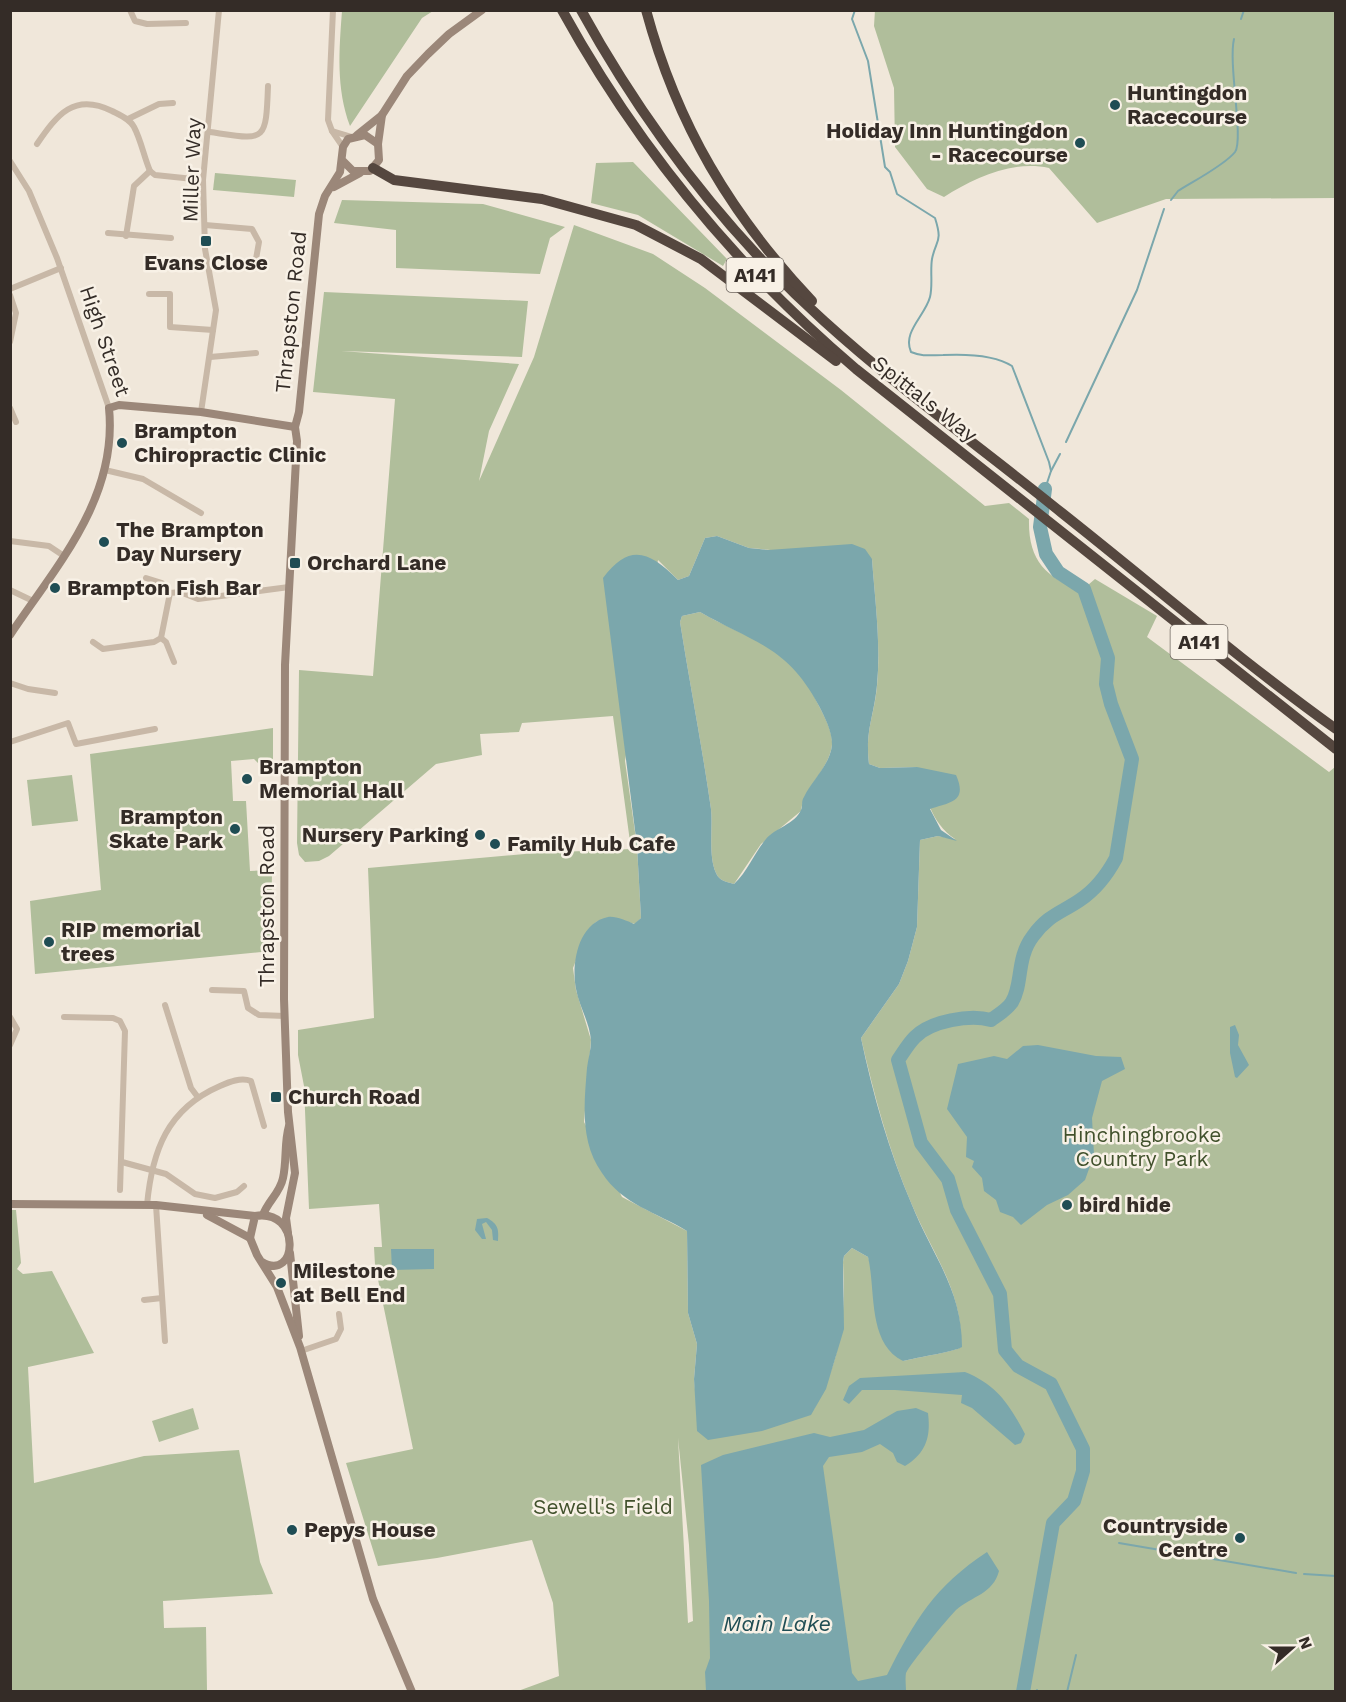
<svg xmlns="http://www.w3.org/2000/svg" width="1346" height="1702" viewBox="0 0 1346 1702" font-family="'Work Sans',sans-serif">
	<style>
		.green { fill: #b0be9b; fill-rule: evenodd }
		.water { fill: #7ba7ac; fill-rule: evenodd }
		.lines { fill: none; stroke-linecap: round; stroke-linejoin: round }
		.stream { stroke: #7ba7ac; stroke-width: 2 }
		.river { stroke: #7ba7ac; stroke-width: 14 }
		.street { stroke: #c8b8a7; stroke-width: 6 }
		.secondary { stroke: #9b8779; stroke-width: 8 }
		.highway { stroke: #55473f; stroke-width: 10 }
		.poi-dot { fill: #1f4d54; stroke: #f8f1e6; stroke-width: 2 }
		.labels { text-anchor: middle; stroke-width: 5; stroke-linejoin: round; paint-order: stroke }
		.shield { fill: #f8f1e6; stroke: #6f6760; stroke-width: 1.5 }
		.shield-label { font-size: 20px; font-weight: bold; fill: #342c27 }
		.poi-label { font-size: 21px; font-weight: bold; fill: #342c27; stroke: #f8f1e6; text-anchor: start }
		.street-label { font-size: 21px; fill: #342c27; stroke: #f8f1e6 }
		.park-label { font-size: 21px; fill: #41512c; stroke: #f8f1e6 }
		.water-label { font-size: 22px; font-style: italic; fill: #1f4d54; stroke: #f8f1e6 }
	</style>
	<rect width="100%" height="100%" fill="#f0e7da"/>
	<!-- green -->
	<g class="green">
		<path d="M875,10L1335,11V198L1166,199L1097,223L1049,168C1012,160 974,178 944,197L927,189L895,147L894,88L874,26Z"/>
		<path d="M342,11H433L422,18L350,126C336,88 339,51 342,11Z"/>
		<path d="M633,162L727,259L723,266L638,215L591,203L596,163Z"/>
		<path d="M215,173L296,180L294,197L213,190Z"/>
		<path d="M342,200L483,204L565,227L550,238L540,274L396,268V230L334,223Z"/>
		<path d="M574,225L653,254L705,288L841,390L985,506L1009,503L1029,519C1028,560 1045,577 1081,591L1095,579L1157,616L1147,637L1329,772L1335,767V1691H518L559,1676L553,1603L532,1540L437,1558L378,1566L346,1463L413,1449L375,1265L374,1247H382L379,1204L309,1209L304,1086L298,1055V1030L374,1018L368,868L536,853L631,849L613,716L522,723L519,732L480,734L482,755L436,764L329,856L319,861L305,862L299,855L297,843L299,670L373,676L395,399L313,392L324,292L528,301L522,357L341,351L519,364L489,431L479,481L534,357ZM717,536L749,548L872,559C875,601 881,643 877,686C874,717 865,730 869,764L880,768L917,767C926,795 930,822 955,839L938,836L920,840L917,927L908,961L899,984L861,1038C874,1095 889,1151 912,1205C933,1255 963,1291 961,1347C957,1351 915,1358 903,1361L868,1257L852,1248L844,1256L843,1262C846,1318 841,1359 814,1409L698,1420L694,1379L697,1344L688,1313L687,1231L622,1197L584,1122L591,1040L576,990L573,968L588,930L596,922L610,917L635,924L641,918L637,846L625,761L658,560L678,580L689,576L705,538ZM678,1438L689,1545L693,1621L688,1623Z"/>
		<path d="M700,612C732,631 772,642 798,671C807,681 813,694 819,706C825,718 833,732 832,745C829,770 804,787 801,811L761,844L734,884C727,882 719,881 716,873C708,855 713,828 711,809C702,746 690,685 680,622L682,616Z"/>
		<path d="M273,728V767L263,768L254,759L231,761L233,801H246L250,871L272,870L271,951L35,974L30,901L101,890L90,754Z"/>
		<path d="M72,775L78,821L32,826L27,780Z"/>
		<path d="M10,1210H16L21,1263L17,1269L23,1274L52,1271L94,1353L28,1367L34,1483L144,1456L239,1450L260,1562L273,1594L163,1601L164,1628L206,1627L207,1691H11Z"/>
		<path d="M193,1408L199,1429L159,1442L152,1421Z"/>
	</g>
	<!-- water -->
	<g class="water">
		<path d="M717,536L749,548L768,550L852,544L865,549L872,559C875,601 881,643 877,685C874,717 865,730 869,764L880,768L917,767L956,775C968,802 950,802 930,809L941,830L957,841L938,836L920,840L917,927L908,961L899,984L861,1038C873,1095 889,1151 912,1205C933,1257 962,1289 962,1347C957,1351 915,1358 903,1361C867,1343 876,1290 868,1257L852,1248L844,1256L843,1262L844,1329L826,1389L811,1415L762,1431L708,1440L697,1431L694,1379L697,1344L688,1313L687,1231C656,1212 623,1205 602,1173C580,1142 584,1105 587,1068C588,1059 591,1050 591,1041C590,1023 579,1006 576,989C571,964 578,923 608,917C616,916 627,921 634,924L641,918L637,846L603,578C630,542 650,552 678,580L689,576L705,538ZM700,612C754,643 787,646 819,706C825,718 832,731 832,745C830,765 812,780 804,797C801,801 803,806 801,810C795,824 775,828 766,839C754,853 748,871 734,884C727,882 719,881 716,873C708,855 713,828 711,809C702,746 690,685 680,622L682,616Z"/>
		<path d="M1235,1025L1239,1035L1238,1045L1249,1065L1237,1078L1235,1077L1230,1053V1027Z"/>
		<path d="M1038,1045L1096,1056L1121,1057L1125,1069L1102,1081L1092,1118L1094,1155L1085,1180L1068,1195L1047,1205L1021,1225L1013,1217L1000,1212L996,1200L984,1191L982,1178L972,1167L974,1161L966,1157L967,1137L947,1109L958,1064L994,1056L1007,1059L1023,1046Z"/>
		<path d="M487,1218C498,1224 499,1229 498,1241L493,1240L492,1230L486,1222L482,1224L486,1239H482L475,1230L477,1219Z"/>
		<path d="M391,1249H434V1269L392,1270Z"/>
		<path d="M965,1372C997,1385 1009,1404 1025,1434L1021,1443L1015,1445L972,1408L961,1403L962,1395L895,1390H862L849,1404L843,1400L849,1386L860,1378Z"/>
		<path d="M916,1408L928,1413C931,1437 926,1453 905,1466L897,1462L893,1453L880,1444L862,1452L829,1457L823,1466L852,1673L858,1681L887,1675C915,1620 934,1587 987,1552L999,1571C993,1594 972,1596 956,1610C948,1618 910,1664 906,1673C905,1678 906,1686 906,1691H706L705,1672L710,1658L709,1601L701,1465L723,1455L814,1433L830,1437L864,1430L897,1411Z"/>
	</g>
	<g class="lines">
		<!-- stream -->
		<g class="stream">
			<path d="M855,10L852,19L868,61L885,167L890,172L897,194L935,218C943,243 936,239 932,259C930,271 933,285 930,297C925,316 902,332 911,352C923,357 931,355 943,355C964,354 995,355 1012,366L1049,462L1051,471L1045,489"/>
			<path d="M1241,19L1244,10"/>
			<path d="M1171,200L1178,191C1192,182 1225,165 1235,152C1244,139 1228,64 1234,39"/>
			<path d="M1066,442L1137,290L1164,209"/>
			<path d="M1051,471L1060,454"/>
			<path d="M1119,1543L1296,1573"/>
			<path d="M1304,1574L1336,1576"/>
			<path d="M1037,1692V1690"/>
			<path d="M1067,1692L1076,1655"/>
		</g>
		<!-- river -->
		<path class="river" d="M1023,1692L1053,1523L1074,1501L1083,1471V1449L1051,1384L1018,1366L1005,1350L1000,1294L957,1210L948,1179L921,1143L898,1060C903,1053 908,1044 915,1037C931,1021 970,1014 991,1020C998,1015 1008,1009 1012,1002C1023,984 1016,958 1033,936C1048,915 1061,913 1080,900C1095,890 1108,873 1116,858L1132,759L1111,704L1106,684L1108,658L1084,589L1058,572L1046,554L1040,527L1045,489"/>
		<!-- street -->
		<g class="street">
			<path d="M130,10L135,21L147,24L186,23"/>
			<path d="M128,119L159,104L173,103"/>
			<path d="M332,131L328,120L333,10"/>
			<path d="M210,132C265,140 266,144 268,86"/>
			<path d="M37,144C57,115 74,92 112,111C120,115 130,119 134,127C141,140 144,157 150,171L155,175L203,180"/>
			<path d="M343,147L332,131L352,137"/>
			<path d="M10,161L29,191L57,258L109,408"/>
			<path d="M205,225L252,229L259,242L256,259"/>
			<path d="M108,233L171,238"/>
			<path d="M126,236L134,186L150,171"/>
			<path d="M10,289L61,268"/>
			<path d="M149,294H170V327L213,330"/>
			<path d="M10,295L16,313L10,342"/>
			<path d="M210,357L256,353"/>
			<path d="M10,408L16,422"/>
			<path d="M201,412L216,310L205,249L203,180L219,10"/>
			<path d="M105,470L143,479L201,513"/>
			<path d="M10,541L49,546L64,556"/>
			<path d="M146,578L162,583L170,593"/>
			<path d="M10,590L33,601"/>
			<path d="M161,638L166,642L174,662"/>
			<path d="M93,642L103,649L154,642L161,638L170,593L180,592L198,599L289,587"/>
			<path d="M10,683L28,689L55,693"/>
			<path d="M10,742L68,723L76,744L155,729"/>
			<path d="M212,990L244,991L248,1008L259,1015L285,1016"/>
			<path d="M165,1005L191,1088L197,1096"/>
			<path d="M10,1017L17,1029L10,1045"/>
			<path d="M64,1017L113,1018L120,1021L125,1031L120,1190"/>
			<path d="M122,1162L166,1174L195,1194L215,1198L237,1192L244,1186"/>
			<path d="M147,1205C152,1151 167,1109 220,1086C229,1082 241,1077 251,1081L264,1126"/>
			<path d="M156,1205L165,1341"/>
			<path d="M144,1300L162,1298"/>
			<path d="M301,1351L336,1339L341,1329L339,1314"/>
		</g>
		<!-- secondary -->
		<g class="secondary">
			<path d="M357,135L382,115L407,76L428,54L449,34L482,10"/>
			<path d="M378,144L382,115"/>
			<path d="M334,187L360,173"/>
			<path d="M10,635C57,565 118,498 109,408L119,405L201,412L295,427"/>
			<path d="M10,1204L156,1205L255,1216"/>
			<path d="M207,1215L250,1238"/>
			<path d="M263,1215C268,1201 280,1193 283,1178C287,1160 284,1143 289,1126"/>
			<path d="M288,1233L286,1218L295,1173L288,1112L284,999L285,665L297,441L295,427L299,412L319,214L325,196L340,172L343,147L348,139L365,135L378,144L379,160L370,171H353L343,161"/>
			<path d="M290,1253L299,1336"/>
			<path d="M262,1262C298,1283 302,1208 255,1216L250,1238L257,1255L277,1287L300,1347L373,1599L412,1692"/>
		</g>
		<!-- highway -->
		<g class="highway">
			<path d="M562,10C638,148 736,267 856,369L1336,749"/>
			<path d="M581,10C645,126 726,232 824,321C899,389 983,449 1062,513C1153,585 1241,661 1336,729"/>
			<path d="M646,10C677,125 731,215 812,301"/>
			<path d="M373,168L394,180L542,199L636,225L701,259L836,361"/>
		</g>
	</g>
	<!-- markers -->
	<g class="poi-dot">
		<circle cx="1115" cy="105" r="6"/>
		<circle cx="1080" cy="143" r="6"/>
		<rect x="200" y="235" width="12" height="12" rx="3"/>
		<circle cx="122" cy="443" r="6"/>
		<circle cx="104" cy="542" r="6"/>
		<rect x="289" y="557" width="12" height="12" rx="3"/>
		<circle cx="55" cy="588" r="6"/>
		<circle cx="247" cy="779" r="6"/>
		<circle cx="235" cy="829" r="6"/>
		<circle cx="480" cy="835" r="6"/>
		<circle cx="495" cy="844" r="6"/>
		<circle cx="49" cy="942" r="6"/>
		<rect x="270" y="1091" width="12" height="12" rx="3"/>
		<circle cx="1067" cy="1205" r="6"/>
		<circle cx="281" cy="1283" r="6"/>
		<circle cx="292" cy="1530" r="6"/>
		<circle cx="1240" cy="1538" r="6"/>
	</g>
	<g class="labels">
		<!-- shield labels -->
		<g class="shield">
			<rect x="726.5" y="258" width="57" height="34" rx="4.5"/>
			<rect x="1170.5" y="625" width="57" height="34" rx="4.5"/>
		</g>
		<g class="shield-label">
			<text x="755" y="282">A141</text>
			<text x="1199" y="649">A141</text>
		</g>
		<!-- poi labels -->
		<g class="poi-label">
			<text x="1127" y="100">Huntingdon<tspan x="1127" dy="24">Racecourse</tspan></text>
			<text x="1068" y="138" text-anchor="end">Holiday Inn Huntingdon<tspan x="1068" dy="24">- Racecourse</tspan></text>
			<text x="206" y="270" text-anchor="middle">Evans Close</text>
			<text x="134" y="438">Brampton<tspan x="134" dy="24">Chiropractic Clinic</tspan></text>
			<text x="116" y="537">The Brampton<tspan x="116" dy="24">Day Nursery</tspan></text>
			<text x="307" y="570">Orchard Lane</text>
			<text x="67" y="595">Brampton Fish Bar</text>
			<text x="259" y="774">Brampton<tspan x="259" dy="24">Memorial Hall</tspan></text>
			<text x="223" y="824" text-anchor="end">Brampton<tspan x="223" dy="24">Skate Park</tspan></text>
			<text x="468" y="842" text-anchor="end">Nursery Parking</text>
			<text x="507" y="851">Family Hub Cafe</text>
			<text x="61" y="937">RIP memorial<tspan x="61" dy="24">trees</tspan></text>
			<text x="288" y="1104">Church Road</text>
			<text x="1079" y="1212">bird hide</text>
			<text x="293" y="1278">Milestone<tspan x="293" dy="24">at Bell End</tspan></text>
			<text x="1228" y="1533" text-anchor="end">Countryside<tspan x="1228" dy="24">Centre</tspan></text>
			<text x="304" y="1537">Pepys House</text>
		</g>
		<!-- street labels -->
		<g class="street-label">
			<text transform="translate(192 170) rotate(-88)" y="7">Miller Way</text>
			<text transform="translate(291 312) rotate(-84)" y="7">Thrapston Road</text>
			<text transform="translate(105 341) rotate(71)" y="7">High Street</text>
			<text transform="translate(925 399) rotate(38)" y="7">Spittals Way</text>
			<text transform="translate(267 906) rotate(-90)" y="7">Thrapston Road</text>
		</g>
		<!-- park labels -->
		<g class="park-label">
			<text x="1142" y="1142">Hinchingbrooke<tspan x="1142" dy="24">Country Park</tspan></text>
			<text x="603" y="1514">Sewell's Field</text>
		</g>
		<!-- water labels -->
		<g class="water-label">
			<text x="777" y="1631">Main Lake</text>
		</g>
	</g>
	<!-- border -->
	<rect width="1346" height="1702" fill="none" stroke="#342c27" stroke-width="24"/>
	<!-- north arrow -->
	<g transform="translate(1292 1648) rotate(69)" stroke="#f8f1e6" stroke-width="4.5" paint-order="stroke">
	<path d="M0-4.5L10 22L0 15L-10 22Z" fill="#342c27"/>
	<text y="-9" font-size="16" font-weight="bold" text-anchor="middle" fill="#342c27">N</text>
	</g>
</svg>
